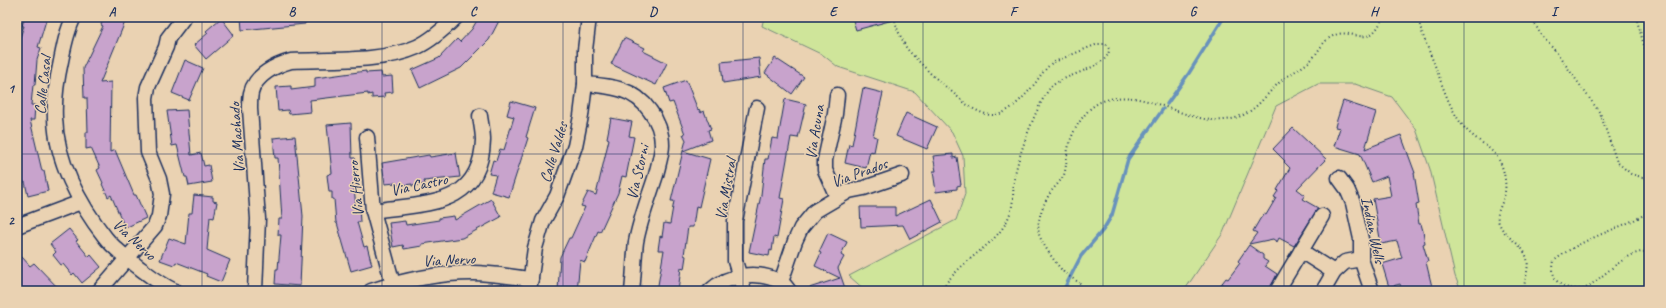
<svg xmlns="http://www.w3.org/2000/svg" width="1666" height="308" viewBox="0 0 1666 308" font-family="Caveat,sans-serif">
	<style>
		.grass { fill: #cfe59a; stroke: #758a7c }
		.lines { fill: none; stroke-linecap: round; stroke-linejoin: round }
		.stream { stroke: #6892bc; stroke-width: 3.5 }
		.building { fill: #c8a3cc; stroke: #1b2f5e }
		.minor-casing { stroke: #1b2f5e; stroke-width: 17 }
		.path { stroke: #1b2f5e; stroke-width: 2; stroke-dasharray: 1 3; stroke-linecap: butt }
		.minor { stroke: #ead2b2; stroke-width: 14 }
		.grid { fill: none; stroke: #1b2f5e; stroke-width: 1; stroke-opacity: 0.55 }
		.labels { text-anchor: middle; stroke-width: 3; stroke-linejoin: round; paint-order: stroke }
		.street-label { font-size: 16px; fill: #1b2f5e; stroke: #ead2b2 }
		.neatline { fill: none; stroke: #1b2f5e; stroke-width: 1.5 }
		.grid-label { font-size: 13px; text-anchor: middle; font-weight: bold; fill: #1b2f5e }
	</style>
	<rect width="100%" height="100%" fill="#ead2b2"/>
	<filter id="ink" filterUnits="userSpaceOnUse"><feTurbulence type="fractalNoise" baseFrequency=".025" numOctaves="2"/><feDisplacementMap in="SourceGraphic" scale="8" xChannelSelector="R" yChannelSelector="G"/><feConvolveMatrix kernelMatrix="1 2 1 2 8 2 1 2 1" color-interpolation-filters="sRGB"/></filter>
	<g filter="url(#ink)">
		<!-- grass -->
		<path class="grass" d="M764,17H1649V291H1461L1455,276L1430,169L1416,129L1392,97L1355,84H1318L1276,106L1223,233L1184,291H866L849,276L956,220L965,194L963,156L952,132L915,92L838,67L823,55L762,26Z"/>
		<g class="lines">
			<!-- stream -->
			<g class="stream">
				<path d="M1167,104L1189,73L1224,17"/>
				<path d="M1063,291L1081,256L1103,230L1112,215L1128,159L1163,109"/>
			</g>
		</g>
		<!-- building -->
		<g class="building">
			<path d="M25,17H47L38,47L41,48L37,60L35,85H33L31,105H35L34,120H30L42,171H44L48,191L28,196L25,182L20,183L17,169V46L24,26H22Z"/>
			<path d="M104,17H127L100,83L111,82L110,152L115,150L134,195H136L146,218L125,228L111,195L108,197L102,184L103,183L97,170L100,168L91,148L86,149V132H88L87,98H84L83,68L103,26L101,25Z"/>
			<path d="M241,17H305V24L242,30Z"/>
			<path d="M479,17H501L489,40L461,68L420,88L412,70L439,58L457,39L460,42L472,29Z"/>
			<path d="M852,17H892L893,20L856,30Z"/>
			<path d="M221,18L234,35L206,59L194,45L208,33L206,31Z"/>
			<path d="M624,38L645,48L643,51L667,63L656,85L611,64Z"/>
			<path d="M759,58L761,77L723,83L721,62Z"/>
			<path d="M775,58L804,77L792,94L765,73Z"/>
			<path d="M185,60L203,68L189,100L172,93Z"/>
			<path d="M366,71V73L381,72L382,77L392,76L393,92L384,93L385,97L372,98V94L368,95V93L310,100L311,112L289,114L288,110L278,111L276,87L291,86V90L315,87V78Z"/>
			<path d="M686,80L698,110L699,109L701,113L704,111L711,129L708,130L711,140L683,151L686,140L683,134H685L673,102L669,103L664,88Z"/>
			<path d="M863,88L883,93L873,136L877,137L874,152L870,151L866,168L845,163L849,144L852,145Z"/>
			<path d="M785,99L806,104L798,138L791,137L780,198L784,199L779,227L777,238L774,237L772,251L770,250L769,256L749,252L761,195L765,159H768L772,138L778,139Z"/>
			<path d="M511,101L535,108L526,137L528,138L509,197L491,192L496,175L489,174L493,160L496,161L500,149L504,150L514,117L507,115Z"/>
			<path d="M1343,101L1376,112L1365,149L1401,135L1415,173H1414L1419,204L1416,205L1419,224H1421L1423,231L1425,243L1423,244L1428,261L1426,262L1433,291H1402L1400,284L1389,287L1382,264L1402,258L1397,241L1381,244L1373,199L1391,196L1387,176L1372,182L1360,154L1334,146L1340,128L1335,127L1336,123Z"/>
			<path d="M187,110L191,155L201,153L204,166L209,165L212,182L189,186L187,177H185L177,145L172,146L167,111Z"/>
			<path d="M906,113L937,127L927,149L896,136Z"/>
			<path d="M611,118L632,122L629,136L634,137L626,177L622,176L618,193L600,232L598,231L585,262L580,260L577,291H558L560,257L569,238H571L585,207L581,206L588,192L596,195L609,139L607,138Z"/>
			<path d="M351,123L352,158H355L356,172H355L356,187H354L356,207L359,206L360,222H357L364,247L367,246L372,265L351,271L337,223H336L334,199H332V192H329L327,175L332,173L327,125Z"/>
			<path d="M1293,128L1326,159L1297,189L1305,195L1302,199L1318,208L1294,246L1279,238L1277,242L1273,239L1249,244L1257,233L1253,231L1260,219L1264,214L1266,215L1276,198L1274,197L1278,191L1277,190L1290,168L1284,162L1285,161L1273,149Z"/>
			<path d="M295,136L303,216L300,286L275,284L276,269H278L281,235H278L279,219H282L278,158H275L273,138Z"/>
			<path d="M683,151L710,159L699,207L696,206L693,227H688L684,255L686,256L684,269L681,268L678,291H657L664,250H658L660,236L662,237L664,223L670,224L674,201H671Z"/>
			<path d="M456,153L460,177L424,181L425,184L412,186V184L396,186V183L385,184L382,163L429,155L430,157Z"/>
			<path d="M953,154V158L957,157L961,185L957,186V189L936,192L933,171H936L933,156Z"/>
			<path d="M194,195L213,197V201L217,202L214,218L210,217L207,250L230,260L221,282L206,276L207,274L176,262L174,265L160,260L169,238L186,244L189,213H192Z"/>
			<path d="M491,199L501,217L462,238L422,244V246L404,249L403,245L393,247L389,223L405,221L406,225L439,220V218L454,216L455,220Z"/>
			<path d="M931,199L942,222L910,239L903,225L861,227L860,207H895V216Z"/>
			<path d="M69,229L78,240L76,241L89,257L91,255L101,267L82,283L74,273L72,275L63,264L61,265L53,255L56,252L50,244Z"/>
			<path d="M828,233L847,242L841,255L844,257L838,268L846,291H806V289L840,278L815,266L821,253L819,252Z"/>
			<path d="M1249,245L1263,255V259L1268,262L1265,266L1277,274L1269,291H1216L1226,278L1228,279L1240,263L1238,261Z"/>
			<path d="M22,257L30,266L34,263L61,291H17V262Z"/>
		</g>
		<g class="lines">
			<!-- minor casing -->
			<g class="minor-casing">
				<g id="minor">
					<path d="M74,17C67,30 64,46 61,61C57,79 54,99 55,118C56,160 79,204 105,237C113,248 126,257 137,266C149,275 161,285 175,291"/>
					<path d="M585,84C611,86 634,88 650,111C657,120 662,133 662,145C662,154 658,166 656,175C649,197 640,220 636,242C634,258 634,275 632,291"/>
					<path d="M367,137L373,211L393,284"/>
					<path d="M1339,178L1347,189L1353,203L1361,239V259L1372,291"/>
					<path d="M837,197L825,170V160L835,114L837,95"/>
					<path d="M373,211C424,203 481,208 483,140C483,132 481,124 480,116"/>
					<path d="M17,226L81,202"/>
					<path d="M1301,251L1334,272"/>
					<path d="M781,282L795,241L801,228L815,211L849,191L864,188L902,175"/>
					<path d="M99,291L155,226L159,216L162,194L159,179L148,152L146,98L148,87L166,47L168,38L184,17"/>
					<path d="M255,291L258,219L250,109C250,104 250,98 251,93C255,75 276,65 291,61C330,59 381,63 417,47C432,40 444,29 456,17"/>
					<path d="M371,291C404,280 437,273 473,273C492,273 512,277 531,279"/>
					<path d="M529,291L535,248L543,221L557,196L575,146L581,116L585,84V50L589,17"/>
					<path d="M710,291C728,274 758,270 781,282C784,284 787,288 789,291"/>
					<path d="M744,291L735,261V221L757,108"/>
					<path d="M1277,291L1322,216"/>
					<path d="M1323,291L1334,272L1345,262L1361,259"/>
				</g>
			</g>
			<!-- path -->
			<g class="path">
				<path d="M894,17L898,31L907,49L931,74L966,104C973,109 982,114 991,115C1007,117 1027,94 1036,82C1041,75 1045,69 1052,63L1090,47L1098,44H1106L1109,49C1110,68 1063,74 1051,87C1037,103 1020,152 1015,174C1012,188 1015,202 1009,216C1002,235 984,247 969,260C958,269 948,280 940,291"/>
				<path d="M1418,17C1421,33 1428,48 1434,63C1442,84 1449,108 1463,126C1473,139 1493,147 1500,162C1505,172 1507,186 1504,197C1501,207 1495,214 1499,223C1503,232 1508,236 1515,242C1534,257 1527,270 1523,291"/>
				<path d="M1531,17L1541,35L1557,53L1600,113L1617,162L1631,174L1649,179"/>
				<path d="M1636,17L1649,63"/>
				<path d="M1649,212C1619,230 1581,238 1554,261C1549,284 1565,290 1584,289C1599,282 1631,245 1649,253"/>
				<path d="M1081,291V284C1076,280 1071,278 1066,274C1060,270 1040,241 1039,234C1036,220 1044,201 1053,189C1057,185 1061,180 1064,175C1067,165 1066,155 1069,145C1073,129 1087,106 1103,101C1150,84 1194,135 1241,116C1257,110 1268,92 1281,81C1291,73 1302,68 1311,60C1318,53 1322,42 1331,37C1352,24 1368,54 1383,17"/>
			</g>
			<!-- minor -->
			<use href="#minor" class="minor"/>
		</g>
	</g>
	<!-- grid -->
	<path class="grid" d="M202,17V291M382,17V291M563,17V291M743,17V291M923,17V291M1103,17V291M1284,17V291M1464,17V291M17,154H1649"/>
	<g class="labels">
		<!-- street labels -->
		<g class="street-label">
			<text transform="translate(42 85) rotate(-84)" y="6">Calle Casal</text>
			<text transform="translate(814 132) rotate(-81)" y="6">Via Acuna</text>
			<text transform="translate(236 138) rotate(-94)" y="6">Via Machado</text>
			<text transform="translate(553 152) rotate(-73)" y="6">Calle Valdes</text>
			<text transform="translate(637 172) rotate(-77)" y="6">Via Storni</text>
			<text transform="translate(859 172) rotate(-20)" y="6">Via Prados</text>
			<text transform="translate(419 184) rotate(-12)" y="6">Via Castro</text>
			<text transform="translate(355 189) rotate(-96)" y="6">Via Hierro</text>
			<text transform="translate(725 189) rotate(-80)" y="6">Via Mistral</text>
			<text transform="translate(1374 230) rotate(78)" y="6">Indian Wells</text>
			<text transform="translate(135 239) rotate(43)" y="6">Via Nervo</text>
			<text transform="translate(449 259) rotate(-3)" y="6">Via Nervo</text>
		</g>
	</g>
	<!-- margin -->
	<rect width="1666" height="308" fill="none" stroke="#ead2b2" stroke-width="44"/>
	<rect x="22" y="22" width="1622" height="264" class="neatline"/>
	<g class="grid-label">
		<text x="112" y="16">A</text>
		<text x="292" y="16">B</text>
		<text x="473" y="16">C</text>
		<text x="653" y="16">D</text>
		<text x="833" y="16">E</text>
		<text x="1013" y="16">F</text>
		<text x="1193" y="16">G</text>
		<text x="1374" y="16">H</text>
		<text x="1554" y="16">I</text>
		<text x="11" y="93">1</text>
		<text x="11" y="225">2</text>
	</g>
</svg>
